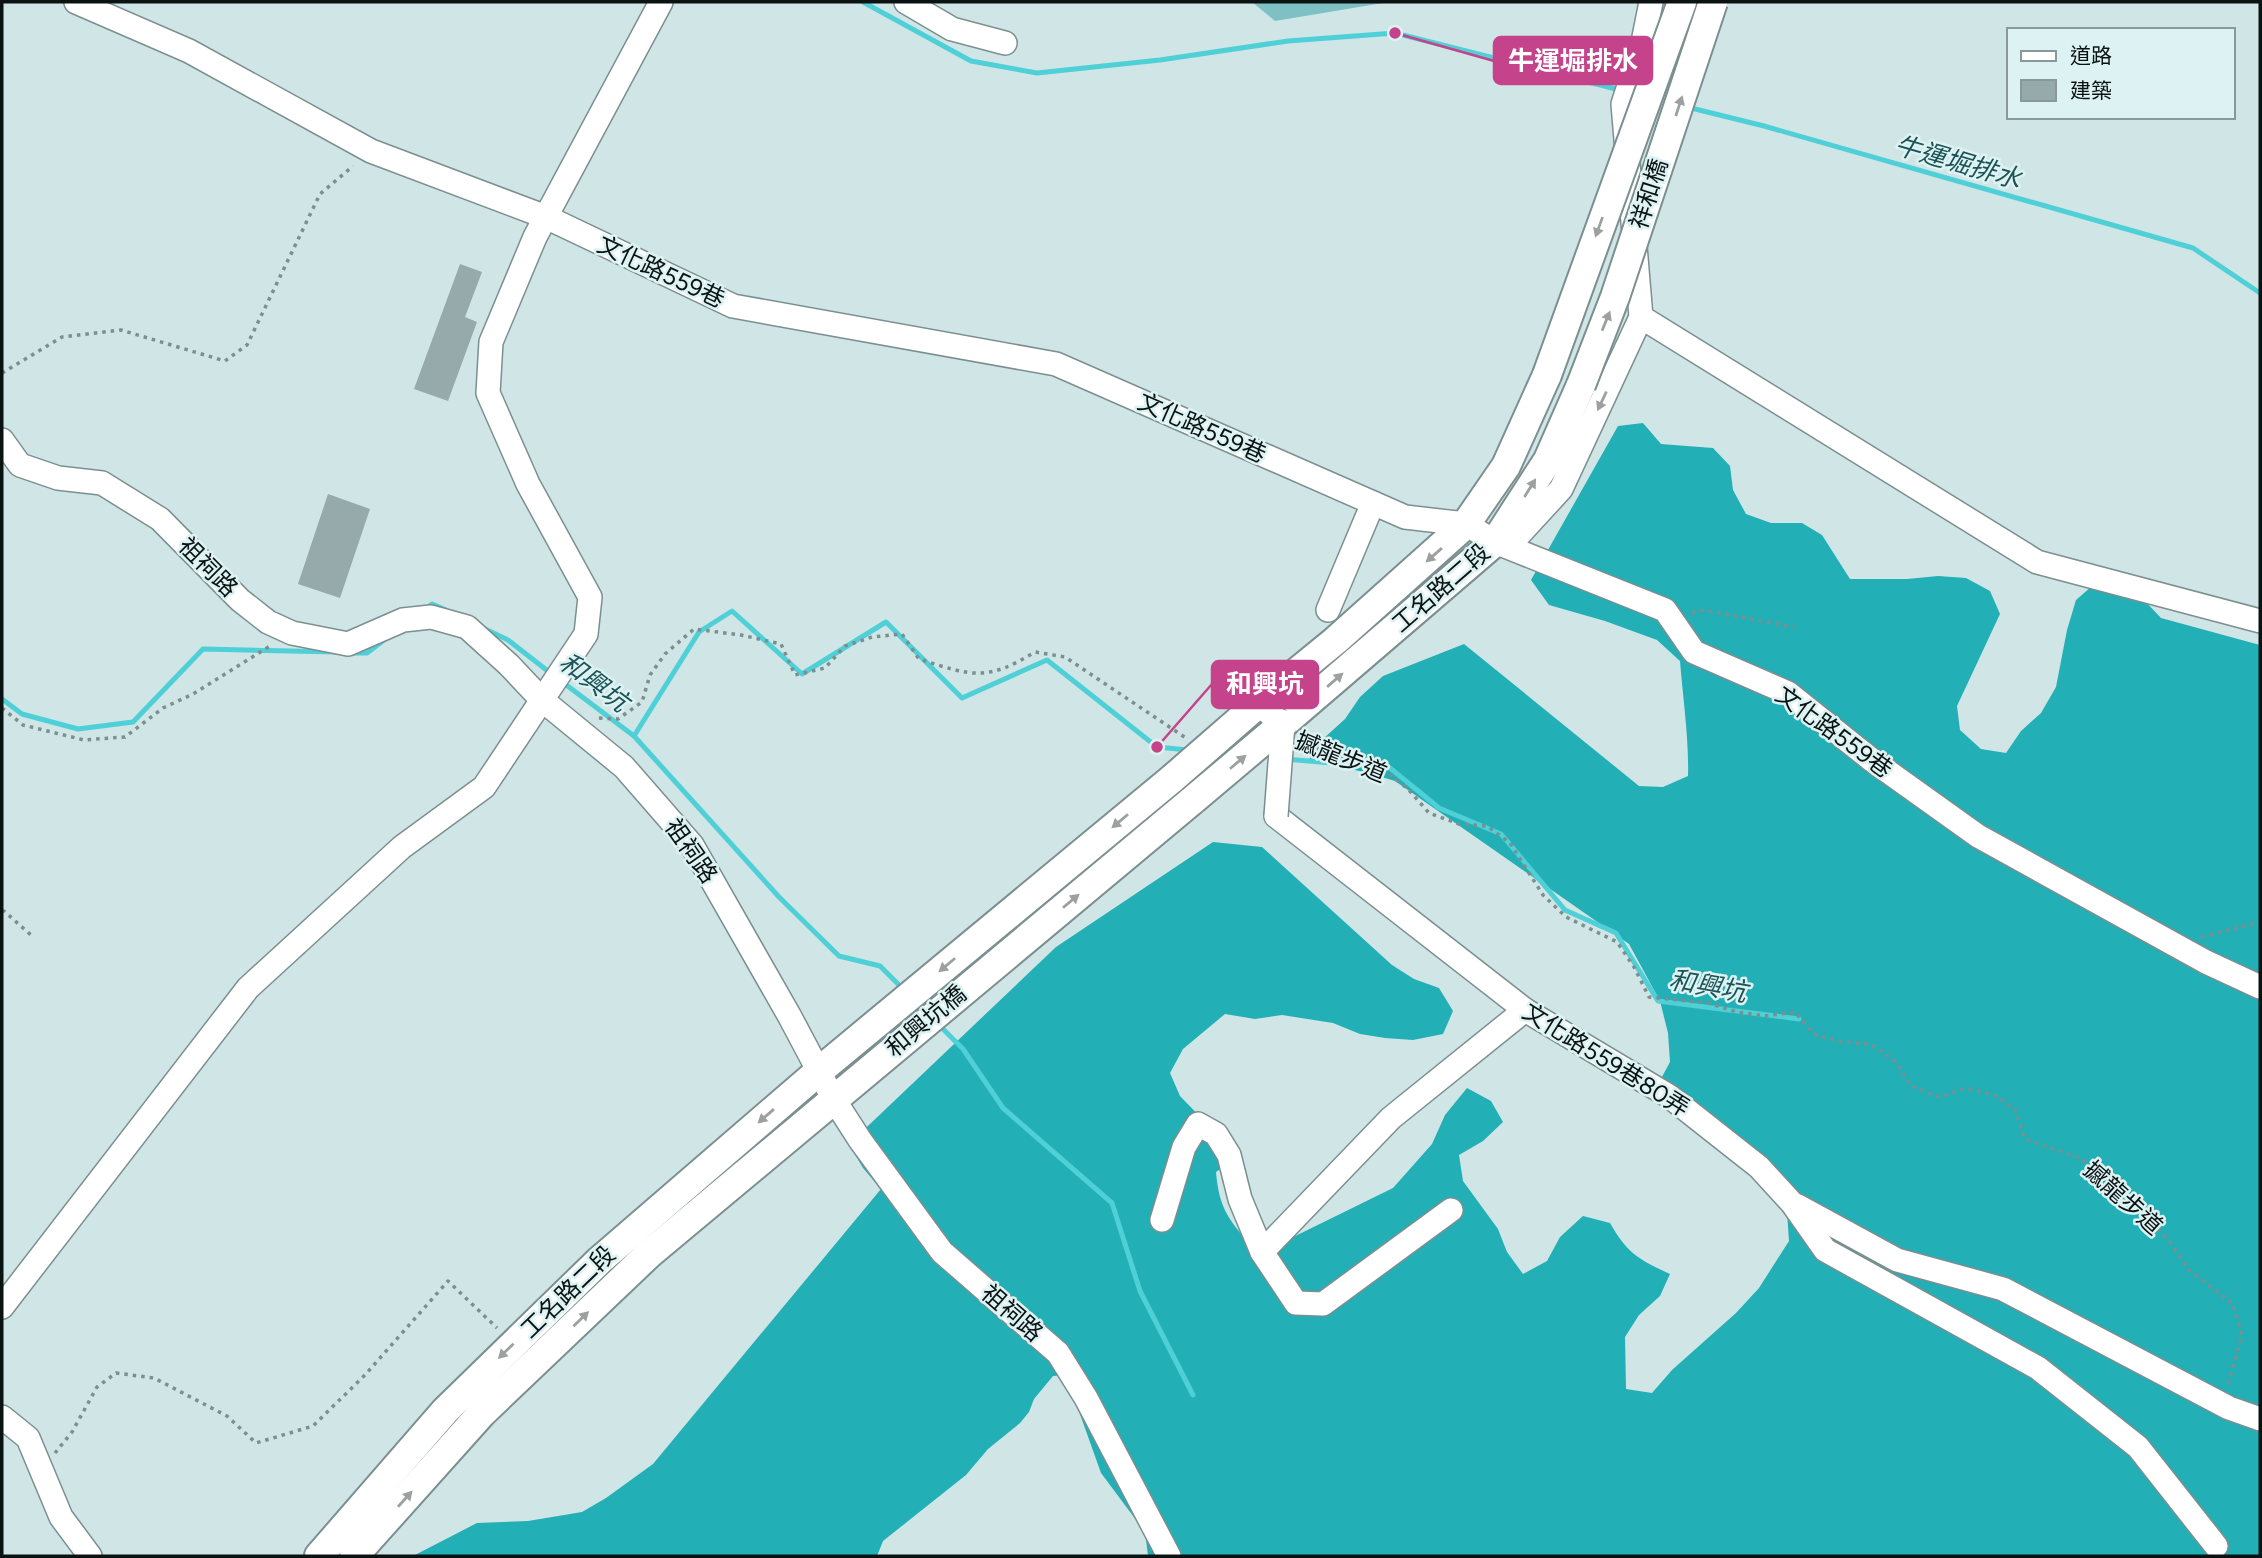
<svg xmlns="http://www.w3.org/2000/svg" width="2262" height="1558" viewBox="0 0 2262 1558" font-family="Figtree,'Noto Sans TC',sans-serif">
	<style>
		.green { fill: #7fc0c4 }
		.forest { fill: #22afb6 }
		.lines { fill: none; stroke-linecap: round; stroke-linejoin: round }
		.stream { stroke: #4fcfd6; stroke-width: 5 }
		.building { fill: #97aaab }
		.minor-casing { stroke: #7c8f90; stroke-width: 26 }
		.major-casing { stroke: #7c8f90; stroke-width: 32 }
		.path { stroke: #7e8d8e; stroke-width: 3.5; stroke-dasharray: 3.5 5; stroke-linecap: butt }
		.minor { stroke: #fff; stroke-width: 23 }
		.major { stroke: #fff; stroke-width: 28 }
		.minor-bridge-casing { stroke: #7c8f90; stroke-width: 26; stroke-linecap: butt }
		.major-bridge-casing { stroke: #7c8f90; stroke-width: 32; stroke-linecap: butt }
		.minor-bridge { stroke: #fff; stroke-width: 23 }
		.major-bridge { stroke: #fff; stroke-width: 28 }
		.oneway { fill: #9da0a0 }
		.labels { text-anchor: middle; stroke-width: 5; stroke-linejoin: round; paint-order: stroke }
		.street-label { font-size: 24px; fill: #0b1212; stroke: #ddf2f3 }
		.water-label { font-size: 26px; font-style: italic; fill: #1d5356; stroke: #ddf2f3 }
		.leader { fill: none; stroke: #c5438a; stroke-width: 2.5 }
		.callout-dot { fill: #c5438a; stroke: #ddf2f3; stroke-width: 2.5 }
		.callout { fill: #c5438a; stroke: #c5438a; stroke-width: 2.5 }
		.callout-label { font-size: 26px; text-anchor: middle; font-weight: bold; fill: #fff }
	</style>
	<rect width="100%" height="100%" fill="#d0e5e6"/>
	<!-- green -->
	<path class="green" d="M1252,2H1389L1275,21Z"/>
	<!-- forest -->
	<path class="forest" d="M1643,423L1661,444L1713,448L1730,466L1733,490L1746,514L1771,523H1802L1822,535L1850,579H1907L1938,576L1966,578L1990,591L2000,614L1957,706L1960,730L1981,749L2006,753L2021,731L2041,713L2056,687L2067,630L2076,600L2099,580L2142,598L2161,618L2260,645V1556H1148L1145,1532L1101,1473L1066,1375L1053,1376L1034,1399L1029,1412L1020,1423L988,1449L966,1475L883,1541L877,1556H413L477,1523L528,1521L582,1512L606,1498L653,1464L881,1189L863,1168L849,1144L1056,947L1213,842L1262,847L1392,965L1414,979L1439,988L1453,1011L1443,1034L1413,1040L1385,1038L1360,1034L1333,1023L1282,1015L1255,1019L1225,1014L1183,1049L1170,1073L1180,1096L1238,1156L1216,1172C1219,1206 1227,1218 1249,1243L1279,1244L1393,1188L1432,1144L1445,1115L1467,1088L1491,1101L1503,1122L1483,1141L1459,1155L1463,1181L1498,1229L1507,1252L1523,1274L1547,1261L1560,1237L1583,1216L1610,1223C1627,1253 1638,1259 1670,1274L1660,1296L1639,1315L1625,1337L1626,1389L1652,1393L1672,1370L1736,1313L1759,1288L1789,1241L1787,1212L1725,1143L1694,1131L1669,1112L1657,1086L1670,1062L1668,1033L1660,1001L1629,944L1395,781L1365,772L1308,761L1323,739L1345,719L1360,697L1383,676L1464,644L1639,786L1663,787L1688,776C1689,738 1683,699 1680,661L1657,640L1605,621L1549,605L1531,580L1618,426Z"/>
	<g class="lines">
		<!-- stream -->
		<g class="stream">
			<path d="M863,2L971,61L1037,73L1160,60L1288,41L1395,33L1620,90"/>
			<path d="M1687,107L1764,126L2193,248L2260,293"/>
			<path d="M427,608L432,604L446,610"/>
			<path d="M483,628L508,640L553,675"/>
			<path d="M351,653H367L388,637"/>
			<path d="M561,681L634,736L779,897L839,956L880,966L905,991"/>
			<path d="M2,699L22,714L78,729L133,722L203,649L338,652"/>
			<path d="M634,736L699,632L732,611L802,674L886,622L962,698L1047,660L1157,747L1188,750"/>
			<path d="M1285,759L1390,768L1439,808L1501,834L1565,910L1616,933L1658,1001L1799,1019"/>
			<path d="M939,1025L963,1049L1003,1108L1112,1203L1140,1291L1193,1395"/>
		</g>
	</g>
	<!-- building -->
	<g class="building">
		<path d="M460,264L482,272L465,317L477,322L448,401L414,389Z"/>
		<path d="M328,494L370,509L340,598L298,584Z"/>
	</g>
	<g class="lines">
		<!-- minor casing -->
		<g class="minor-casing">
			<g id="minor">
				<path d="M76,2L189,51L371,151L546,217L733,306L1056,364L1405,517L1466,524L1495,542L1665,610L1694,652L1788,693L1873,761L1978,836L2206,962L2260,987"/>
				<path d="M906,2L952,29L1005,43"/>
				<path d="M1651,2L1643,42L1623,104L1641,317L2037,562L2260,621"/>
				<path d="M2,440L20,465L58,478L102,483L160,519L240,600L268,622L292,633L348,644L403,620L431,617L467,627L509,665L541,699L624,767L692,845L790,1017L833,1098L860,1140L942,1252L1058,1353L1086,1398L1169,1556"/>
				<path d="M1495,542L1515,539L1561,489L1641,317"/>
				<path d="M1328,610L1373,503"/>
				<path d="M1276,816L1525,1010L1669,1096L1759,1167L1792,1203L1825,1250L2038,1368L2138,1447L2216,1546"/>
				<path d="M1798,1206L1897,1260L2003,1289L2229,1408L2260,1419"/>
				<path d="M1162,1220L1184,1147L1198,1124L1216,1134L1229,1155L1240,1199L1262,1252L1296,1303L1323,1304L1451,1210"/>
				<path d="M1262,1252L1391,1118L1525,1010"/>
				<path d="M2,1307L248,988L402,847L484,787L586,634L590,597L528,484L488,393L491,342L535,237L661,2"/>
				<path d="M2,1417L28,1438L61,1517L90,1556"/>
			</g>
		</g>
		<!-- major casing -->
		<g class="major-casing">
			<g id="major">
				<path d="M1258,704L1335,641L1466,524L1506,466L1547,375"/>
				<path d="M1283,724L1495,542L1548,460L1581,385"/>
				<path d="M319,1556L445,1411L600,1260L818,1072L1173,778"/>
				<path d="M354,1556L482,1413L649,1254L1194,799"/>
			</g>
		</g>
		<!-- path -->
		<g class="path">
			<path d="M2,373L62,337L121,330L225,361L247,345L320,194L353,166"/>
			<path d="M1692,613L1704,610L1793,627"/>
			<path d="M2,708L23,725L84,740L125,737L163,708L193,694L270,646"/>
			<path d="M599,718L618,719L642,702L650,675L665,654L694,629L741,635L781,644L795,675L825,668L845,646L872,637L902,634L919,659C972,676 986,682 1035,652L1065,657L1186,738"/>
			<path d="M1302,743L1358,758L1388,773L1408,789L1429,813L1459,824L1487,826L1510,843L1543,895L1566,917L1617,942L1634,967L1649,997L1708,1003L1737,1012L1765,1016L1795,1012L1814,1034L1842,1042L1871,1044L1896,1062L1911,1086L1940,1097L1966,1088L1997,1096L2016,1111L2025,1139L2082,1159L2105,1181L2129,1199L2168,1239L2188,1269L2233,1304L2242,1335L2228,1384"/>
			<path d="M2,911H4L32,936"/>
			<path d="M2201,937L2260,922"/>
			<path d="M55,1453L72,1432L97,1387L116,1373L154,1378L227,1416L256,1443L313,1426L365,1375L448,1281L497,1328"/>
		</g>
		<!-- minor -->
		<use href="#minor" class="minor"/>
		<!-- major -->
		<use href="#major" class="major"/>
		<!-- minor-bridge casing -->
		<g class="minor-bridge-casing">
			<path id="minor-bridge" d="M1258,704L1283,724L1276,816"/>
		</g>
		<!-- major-bridge casing -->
		<g class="major-bridge-casing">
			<g id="major-bridge">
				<path d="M1547,375L1682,2"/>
				<path d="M1581,385L1615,297L1713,2"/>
				<path d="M1173,778L1258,704"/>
				<path d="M1194,799L1283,724"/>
			</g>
		</g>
		<!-- minor-bridge -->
		<use href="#minor-bridge" class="minor-bridge"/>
		<!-- major-bridge -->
		<use href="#major-bridge" class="major-bridge"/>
	</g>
	<!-- one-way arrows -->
	<defs><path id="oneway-solid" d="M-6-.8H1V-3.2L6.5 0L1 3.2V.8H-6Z" transform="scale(1.75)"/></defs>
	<g class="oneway">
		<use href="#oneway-solid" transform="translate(1679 106) rotate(-72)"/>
		<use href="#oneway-solid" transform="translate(1599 227) rotate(110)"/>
		<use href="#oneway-solid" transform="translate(1606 321) rotate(-68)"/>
		<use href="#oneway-solid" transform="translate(1602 401) rotate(115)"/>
		<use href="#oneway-solid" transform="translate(1530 488) rotate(-58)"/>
		<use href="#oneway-solid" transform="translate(1434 555) rotate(139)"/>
		<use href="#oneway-solid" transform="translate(1335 680) rotate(-41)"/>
		<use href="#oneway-solid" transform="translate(1238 762) rotate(-40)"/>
		<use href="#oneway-solid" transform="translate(1120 821) rotate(140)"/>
		<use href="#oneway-solid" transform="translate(1071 901) rotate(-40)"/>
		<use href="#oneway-solid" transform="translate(947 965) rotate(140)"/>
		<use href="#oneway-solid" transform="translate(766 1116) rotate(139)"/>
		<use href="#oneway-solid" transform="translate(581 1319) rotate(-44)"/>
		<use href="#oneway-solid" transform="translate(506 1351) rotate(136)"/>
		<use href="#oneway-solid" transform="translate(405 1499) rotate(-48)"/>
	</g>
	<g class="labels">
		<!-- street labels -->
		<g class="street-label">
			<text transform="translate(1649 194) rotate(-72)" y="8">祥和橋</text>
			<text transform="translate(661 272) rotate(25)" y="8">文化路559巷</text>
			<text transform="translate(1202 428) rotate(24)" y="8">文化路559巷</text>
			<text transform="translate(208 567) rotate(45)" y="8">祖祠路</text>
			<text transform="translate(1441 588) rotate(-41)" y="8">工名路二段</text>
			<text transform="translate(1834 732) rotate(36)" y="8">文化路559巷</text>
			<text transform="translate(1341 757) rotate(22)" y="8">撼龍步道</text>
			<text transform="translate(691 851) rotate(55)" y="8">祖祠路</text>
			<text transform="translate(926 1021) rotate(-40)" y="8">和興坑橋</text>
			<text transform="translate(1606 1060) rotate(32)" y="8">文化路559巷80弄</text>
			<text transform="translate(2123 1198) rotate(42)" y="8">撼龍步道</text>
			<text transform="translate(568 1292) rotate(-44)" y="8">工名路二段</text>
			<text transform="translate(1012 1313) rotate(41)" y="8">祖祠路</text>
		</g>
		<!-- water labels -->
		<g class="water-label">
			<text transform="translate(1958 162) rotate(16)" y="9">牛運堀排水</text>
			<text transform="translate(594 682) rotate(37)" y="9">和興坑</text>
			<text transform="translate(1708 986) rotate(10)" y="9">和興坑</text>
		</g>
	</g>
	<!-- callouts -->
	<path class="leader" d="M1395 33L1494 61M1157 747L1212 684"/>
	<g class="callout-dot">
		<circle cx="1395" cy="33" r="7"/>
		<circle cx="1157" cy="747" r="7"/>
	</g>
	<g class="callout">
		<rect x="1494" y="37" width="158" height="47" rx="7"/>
		<rect x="1212" y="661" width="106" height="47" rx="7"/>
	</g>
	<g class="callout-label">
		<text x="1573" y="70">牛運堀排水</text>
		<text x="1265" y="693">和興坑</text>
	</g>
	<!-- border -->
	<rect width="2262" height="1558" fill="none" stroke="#0b1212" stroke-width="7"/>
	<!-- legend -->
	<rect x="2007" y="28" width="228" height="91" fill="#ddf2f3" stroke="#899899" stroke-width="2"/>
	<rect x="2021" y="51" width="35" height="10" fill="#ffffff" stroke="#899899" stroke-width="2"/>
	<text x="2070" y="63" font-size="21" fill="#0b1212">道路</text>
	<rect x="2021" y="80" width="35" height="21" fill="#97aaab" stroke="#899899" stroke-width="2"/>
	<text x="2070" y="98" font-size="21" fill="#0b1212">建築</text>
</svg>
